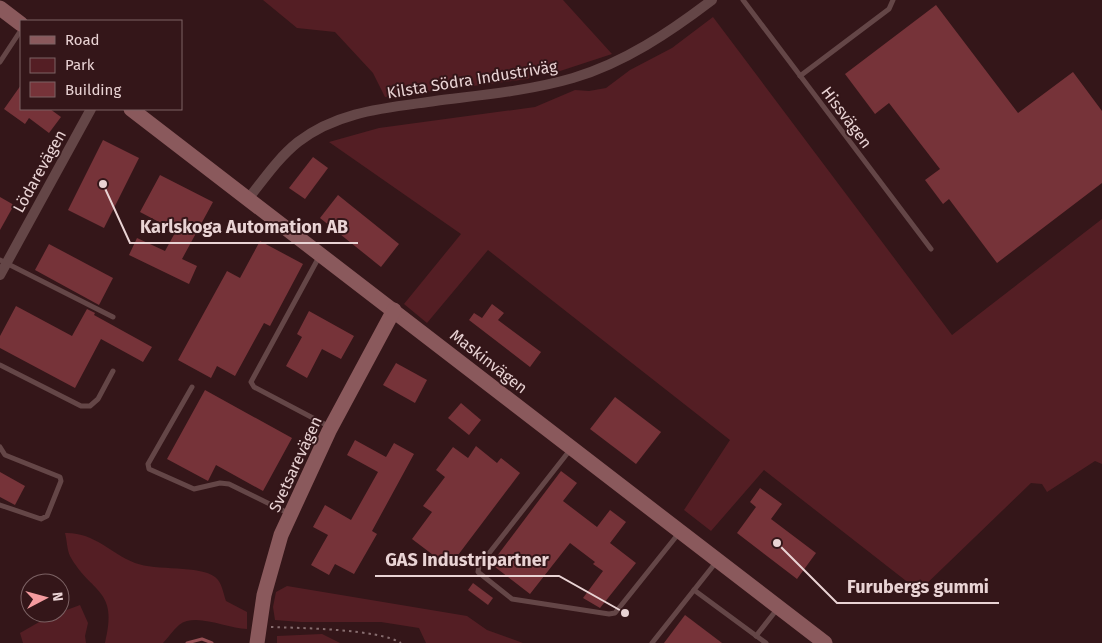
<svg xmlns="http://www.w3.org/2000/svg" width="1102" height="643" viewBox="0 0 1102 643" font-family="'Fira Sans',sans-serif">
	<style>
		.green { fill: #541e24 }
		.lines { fill: none; stroke-linecap: round; stroke-linejoin: round }
		.stream { stroke: #964f54; stroke-width: 3 }
		.building { fill: #763339 }
		.path { stroke: #876d6f; stroke-width: 2; stroke-dasharray: 2.5 4; stroke-linecap: butt }
		.lane { stroke: #644647; stroke-width: 5 }
		.street { stroke: #644647; stroke-width: 10 }
		.secondary { stroke: #8a595c; stroke-width: 15 }
		.labels { text-anchor: middle; stroke-width: 4; stroke-linejoin: round; paint-order: stroke }
		.street-label { font-size: 16px; fill: #e9d3d4; stroke: #341619 }
		.leader { fill: none; stroke: #e9d3d4; stroke-width: 2 }
		.callout-dot { fill: #e9d3d4; stroke: #341619; stroke-width: 2 }
		.callout-label { font-size: 18px; text-anchor: middle; font-weight: bold; fill: #e9d3d4; stroke: #341619; stroke-width: 4; stroke-linejoin: round; paint-order: stroke }
	</style>
	<rect width="100%" height="100%" fill="#341619"/>
	<!-- green -->
	<g class="green">
		<path d="M263,0H563L612,54L554,73L543,68L537,69L528,79L385,97L373,73L335,32L297,28Z"/>
		<path d="M713,17L952,335L1102,219V464L1095,461L1047,492L1042,484L1031,483L919,591L764,470L711,531L684,510L730,440L488,250L427,323L404,304L461,234L329,142L379,128L535,107L575,90L589,91L606,88L630,70L672,48Z"/>
		<path d="M65,533C94,532 110,553 135,563C156,571 200,565 215,577C222,582 223,593 226,601L247,612V629C227,629 196,612 179,625C173,630 168,638 163,643H105C119,588 91,594 70,556C67,550 67,540 65,533Z"/>
		<path d="M287,586L467,616L487,630L523,643H426L419,628L381,622H301L275,620L273,607L276,592Z"/>
		<path d="M80,605L88,623L85,636L86,643H23L20,633L48,617Z"/>
		<path d="M322,634L340,643H277V636Z"/>
	</g>
	<g class="lines">
		<!-- stream -->
		<path class="stream" d="M187,643L202,639L212,643"/>
	</g>
	<!-- building -->
	<g class="building">
		<path d="M936,5L1018,113L1073,72L1102,111V183L997,263L949,199L943,204L925,180L940,169L889,103L875,114L845,74Z"/>
		<path d="M21,85V109H50L61,117L49,133L29,118L25,124L4,109Z"/>
		<path d="M103,140L139,158L104,228L68,210Z"/>
		<path d="M313,157L328,168L305,199L289,188Z"/>
		<path d="M160,175L213,202L182,259L197,266L189,284L129,255L137,238L165,251L176,231L140,212Z"/>
		<path d="M338,195L399,244L381,267L320,218Z"/>
		<path d="M0,197L14,205L0,230Z"/>
		<path d="M260,241L303,264L270,326L264,323L235,376L217,366L211,378L178,360L227,271L240,278Z"/>
		<path d="M49,244L113,278L99,305L35,270Z"/>
		<path d="M492,304L504,313L498,320L541,352L530,367L469,320L474,313L482,318Z"/>
		<path d="M16,306L72,336L87,309L95,313L94,315L152,347L143,362L101,339L75,388L0,348V336Z"/>
		<path d="M309,311L354,336L341,359L322,349L307,378L286,366L302,337L297,334Z"/>
		<path d="M396,363L427,380L415,403L383,385Z"/>
		<path d="M205,390L292,438L263,491L216,465L208,481L167,459Z"/>
		<path d="M615,397L661,432L636,464L590,429Z"/>
		<path d="M461,403L481,420L469,435L448,418Z"/>
		<path d="M355,440L386,457L394,443L414,454L372,531L377,534L354,574L335,564L329,575L311,565L328,535L313,527L325,505L351,520L378,472L347,455Z"/>
		<path d="M476,446L497,463L501,458L520,473L449,567L412,539L432,512L423,506L445,477L436,470L453,447L468,458Z"/>
		<path d="M561,471L577,483L563,501L597,527L610,510L626,522L610,543L636,563L600,608L583,598L603,571L593,564L595,562L570,543L530,594L491,564Z"/>
		<path d="M0,472L25,486L15,505L0,497Z"/>
		<path d="M760,488L782,504L771,519L816,553L797,579L737,533L756,507L750,502Z"/>
		<path d="M473,583L493,598L488,605L468,590Z"/>
		<path d="M685,615L722,643H664Z"/>
	</g>
	<g class="lines">
		<!-- path -->
		<path class="path" d="M271,627C300,628 379,629 401,643"/>
		<!-- lane -->
		<g class="lane">
			<path d="M743,0L931,249"/>
			<path d="M0,62L21,30"/>
			<path d="M800,76L889,9L893,0"/>
			<path d="M319,257L251,382L254,387L330,427"/>
			<path d="M0,260L113,317"/>
			<path d="M0,365L81,406H90L98,399L113,371"/>
			<path d="M192,387L148,464L149,469L194,489L220,483L229,484L290,514"/>
			<path d="M0,447L5,455L60,477L61,481L47,516L41,519L0,505"/>
			<path d="M570,450L479,566L478,572L512,599L609,614L615,613L679,533"/>
			<path d="M694,590L766,643"/>
			<path d="M756,636L778,608"/>
			<path d="M652,643L717,561"/>
		</g>
		<!-- street -->
		<g class="street">
			<path d="M248,199C264,179 278,158 298,142C338,111 386,108 435,101C481,95 528,91 573,78C624,63 670,32 712,0"/>
			<path d="M0,275L91,109"/>
		</g>
		<!-- secondary -->
		<g class="secondary">
			<path d="M0,8L21,24"/>
			<path d="M131,109L825,643"/>
			<path d="M257,643L264,595L281,535L329,431L394,310"/>
		</g>
	</g>
	<g class="labels">
		<!-- street labels -->
		<g class="street-label">
			<text transform="translate(472 79) rotate(-9)" y="6">Kilsta Södra Industriväg</text>
			<text transform="translate(847 117) rotate(53)" y="6">Hissvägen</text>
			<text transform="translate(39 171) rotate(-61)" y="6">Lödarevägen</text>
			<text transform="translate(489 361) rotate(38)" y="6">Maskinvägen</text>
			<text transform="translate(295 464) rotate(-65)" y="6">Svetsarevägen</text>
		</g>
	</g>
	<!-- callouts -->
	<path class="leader" d="M103 184L130 243H358M625 613L559 576H375M777 543L837 603H999"/>
	<g class="callout-dot">
		<circle cx="103" cy="184" r="5"/>
		<circle cx="625" cy="613" r="5"/>
		<circle cx="777" cy="543" r="5"/>
	</g>
	<g class="callout-label">
		<text x="244" y="233">Karlskoga Automation AB</text>
		<text x="467" y="566">GAS Industripartner</text>
		<text x="918" y="593">Furubergs gummi</text>
	</g>
	<!-- legend -->
	<rect x="20" y="20" width="162" height="90" fill="#341619" stroke="#7c6264"/>
	<rect x="30" y="36" width="25" height="8" fill="#8a595c" stroke="#7c6264"/>
	<text x="65" y="45" font-size="15" fill="#e9d3d4">Road</text>
	<rect x="30" y="58" width="25" height="15" fill="#541e24" stroke="#7c6264"/>
	<text x="65" y="70" font-size="15" fill="#e9d3d4">Park</text>
	<rect x="30" y="82" width="25" height="15" fill="#763339" stroke="#7c6264"/>
	<text x="65" y="95" font-size="15" fill="#e9d3d4">Building</text>
	<!-- north arrow -->
	<g transform="translate(45 598) rotate(84)"><circle r="24" fill="#341619" stroke="#7c6264"/>
	<path d="M0-4L9 19L0 12L-9 19Z" fill="#f49b9f"/>
	<text y="-8" font-size="14" font-weight="bold" text-anchor="middle" fill="#e9d3d4">N</text>
	</g>
</svg>
